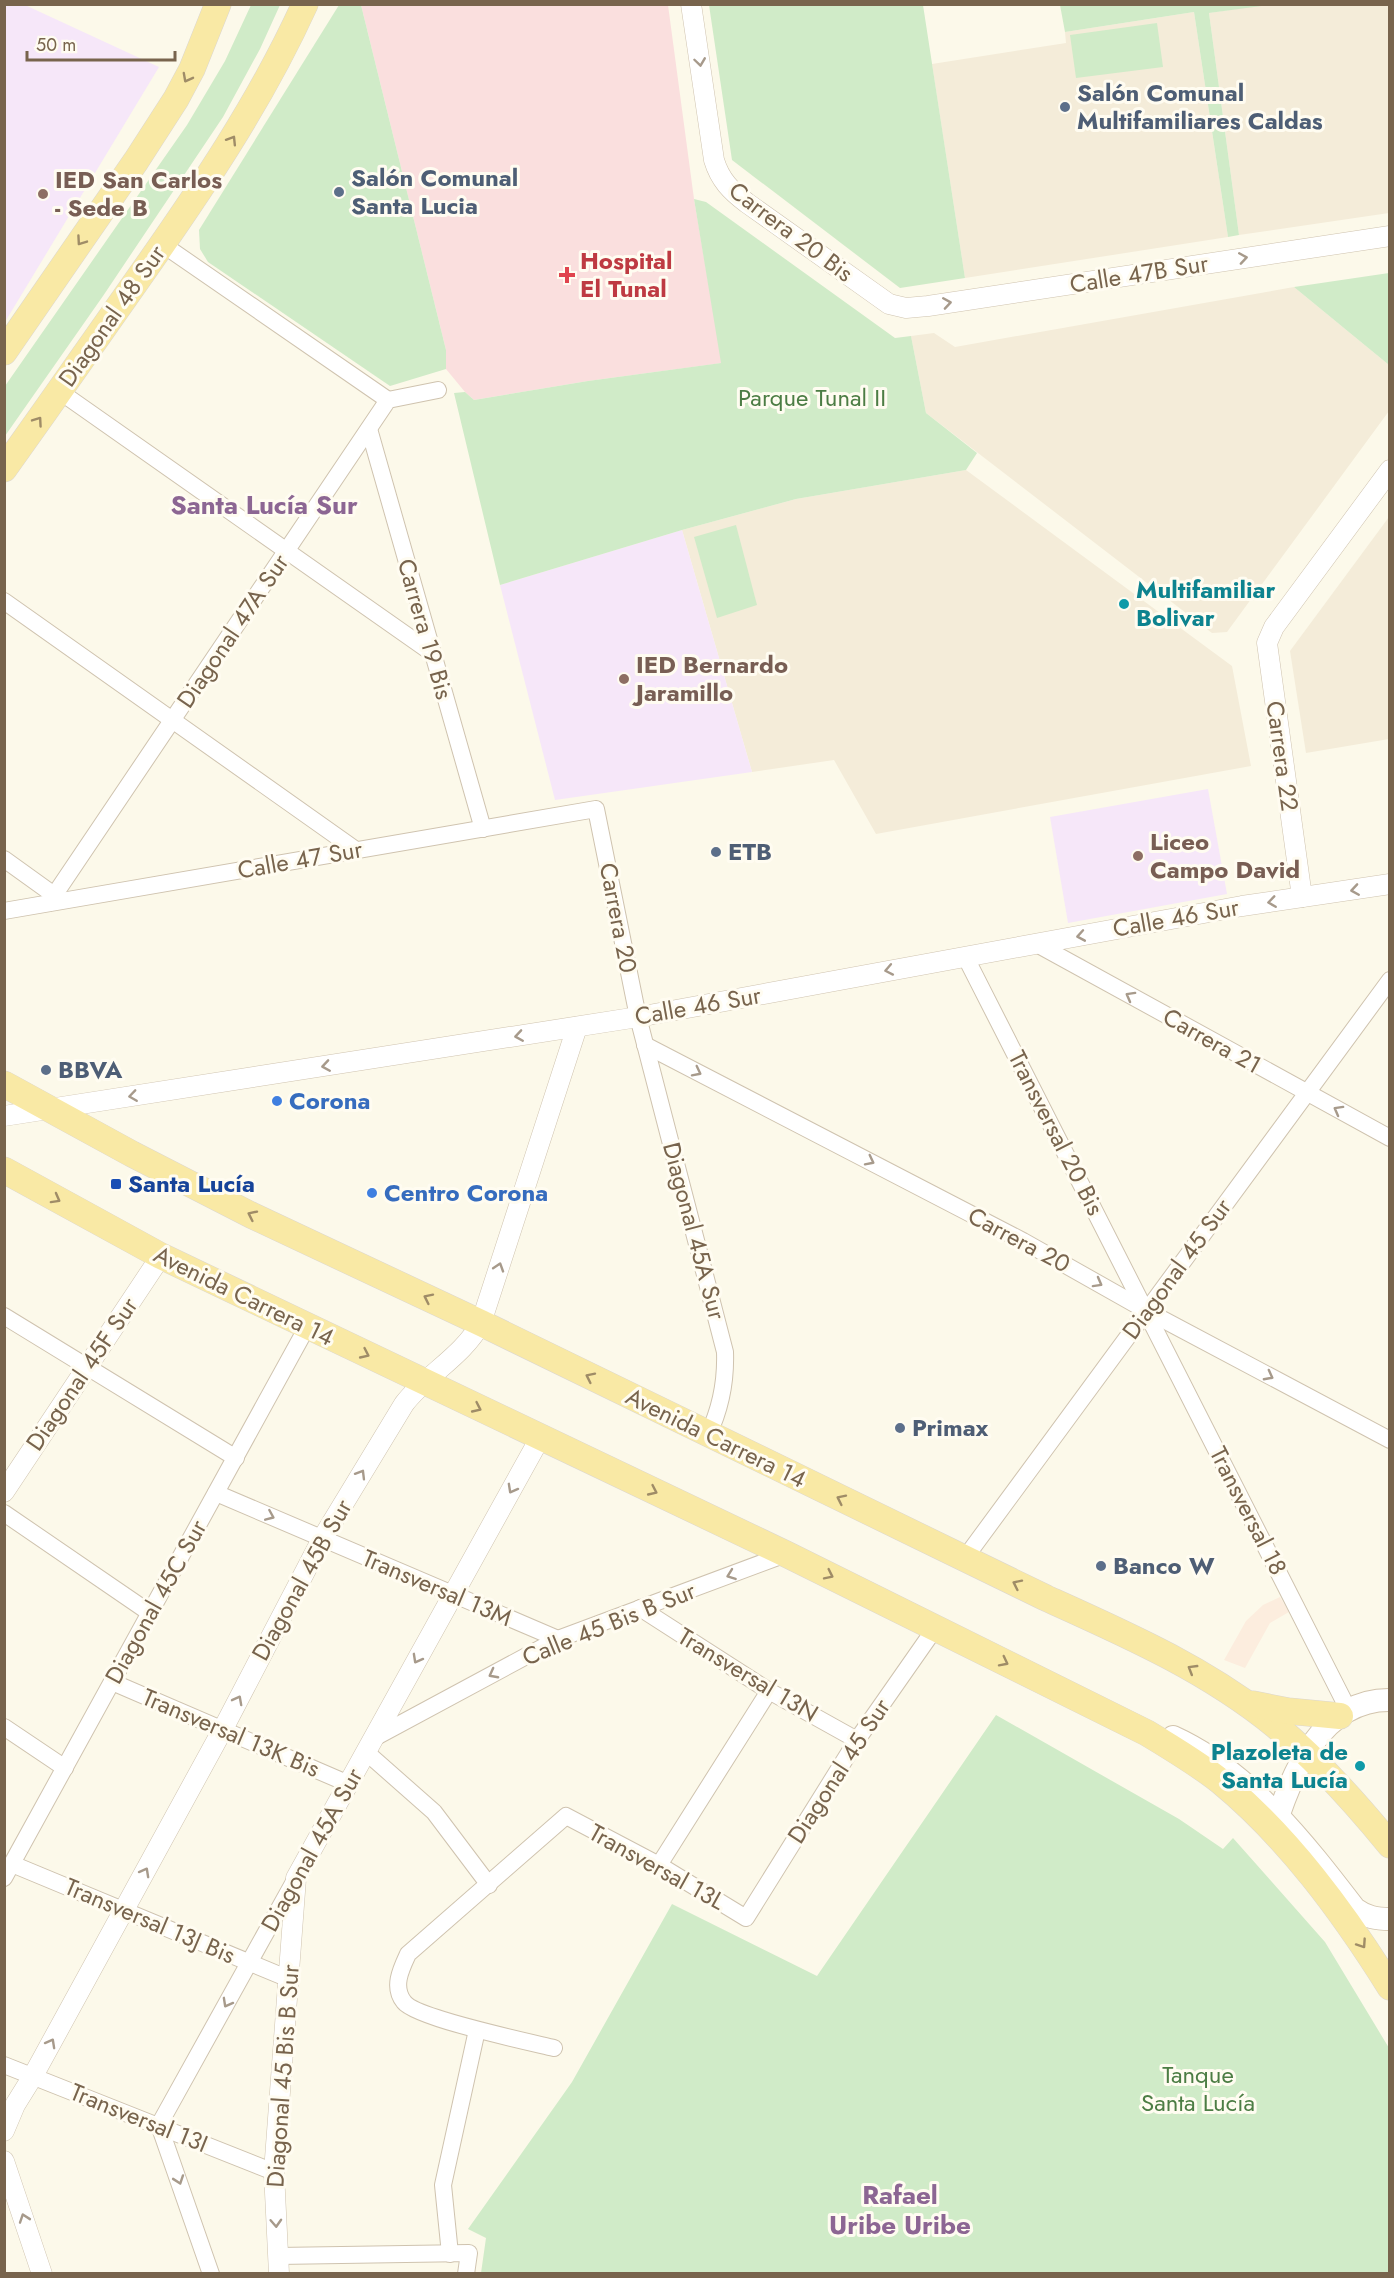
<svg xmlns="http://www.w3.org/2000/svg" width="1394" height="2278" viewBox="0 0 1394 2278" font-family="Jost,sans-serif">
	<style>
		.residential { fill: #f4ecd9 }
		.commercial { fill: #fcedde }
		.education { fill: #f6e7f9 }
		.medical { fill: #fadfde }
		.green { fill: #d0ebc8 }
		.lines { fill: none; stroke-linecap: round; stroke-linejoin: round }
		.minor-casing { stroke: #cfc3af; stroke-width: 18 }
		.tertiary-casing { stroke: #cfc3af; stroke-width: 21 }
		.secondary-casing { stroke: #d2c4ad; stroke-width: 24 }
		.primary-casing { stroke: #dcd7d1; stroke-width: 27 }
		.minor { stroke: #fff; stroke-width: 16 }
		.tertiary { stroke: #fff; stroke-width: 20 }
		.secondary { stroke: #fff; stroke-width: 22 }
		.primary { stroke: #f9e9a5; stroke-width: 26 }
		.oneway { stroke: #a79a8b }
		.oneway2 { stroke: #9f8c67 }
		.service-dot { fill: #5c6f8a; stroke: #fffcf1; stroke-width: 2 }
		.education-dot { fill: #8d6e63; stroke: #fffcf1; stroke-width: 2 }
		.health-dot { fill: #e0444e; stroke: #fffcf1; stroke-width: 2 }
		.culture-dot { fill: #0f9aa8; stroke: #fffcf1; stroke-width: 2 }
		.shop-dot { fill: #3f7fe0; stroke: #fffcf1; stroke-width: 2 }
		.transit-dot { fill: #1a4fb4; stroke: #fffcf1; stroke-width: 2 }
		.labels { text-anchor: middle; stroke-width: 6; stroke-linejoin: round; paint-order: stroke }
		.service-label { font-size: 24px; font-weight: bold; fill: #4e5e75; stroke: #fffcf1; text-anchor: start }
		.education-label { font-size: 24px; font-weight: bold; fill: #785e54; stroke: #fffcf1; text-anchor: start }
		.street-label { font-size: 24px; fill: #78644d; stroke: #fffcf1 }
		.health-label { font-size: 24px; font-weight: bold; fill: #be3a42; stroke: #fffcf1; text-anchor: start }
		.park-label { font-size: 24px; fill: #4c7d44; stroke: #fffcf1 }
		.culture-label { font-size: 24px; font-weight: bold; fill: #0d838f; stroke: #fffcf1; text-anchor: start }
		.shop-label { font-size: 24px; font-weight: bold; fill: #366cbe; stroke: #fffcf1; text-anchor: start }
		.transit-label { font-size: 24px; font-weight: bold; fill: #164399; stroke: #fffcf1; text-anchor: start }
		.neighbourhood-label { font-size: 26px; font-weight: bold; fill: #8c6693; stroke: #fffcf1 }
	</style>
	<rect width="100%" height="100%" fill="#fcf9ea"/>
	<!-- residential -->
	<g class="residential">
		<path d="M1269,4L1389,5V213L1239,235L1209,13Z"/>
		<path d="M1194,12L1228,237L965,278L932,64L1066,43L1065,32Z"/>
		<path d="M1294,287L1389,365V411L1227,632L1212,633L926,413L911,336L934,333L955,347Z"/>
		<path d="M966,470L1232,666L1251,766L876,834L834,760L752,772L682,530L796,499Z"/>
		<path d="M1389,517V739L1306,753L1290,651Z"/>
	</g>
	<!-- commercial -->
	<path class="commercial" d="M1280,1597L1289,1612L1270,1623L1245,1668L1224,1660L1246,1621L1263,1605Z"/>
	<!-- education -->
	<g class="education">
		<path d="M5,4L25,5L159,67L5,322Z"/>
		<path d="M682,530L752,772L555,800L500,585Z"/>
		<path d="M1208,789L1227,894L1068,923L1050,817Z"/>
	</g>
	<!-- medical -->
	<path class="medical" d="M361,5H668L694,199L722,363L588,381L474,400L465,392L446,369V350Z"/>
	<!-- green -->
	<g class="green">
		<path d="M251,5H280L260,49L223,117L103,296L5,436V386L187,125L225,61Z"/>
		<path d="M339,5H361L446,350V369L390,386L208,262L200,249L199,230Z"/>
		<path d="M709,5H923L965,278L900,288L732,160Z"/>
		<path d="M1060,5H1269L1209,13L1239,235L1228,237L1194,12L1065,32Z"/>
		<path d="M1157,23L1163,67L1076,78L1070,35Z"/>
		<path d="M694,199L706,202L895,338L911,336L926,413L977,453L966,470L796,499L682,530L500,585L454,393L465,392L474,400L588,381L721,363Z"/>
		<path d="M1389,273V365L1294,287Z"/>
		<path d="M736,525L757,605L717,618L694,537Z"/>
		<path d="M996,1715L1179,1819L1223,1849L1233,1838L1325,1942L1389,2048V2273H481L486,2238L468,2229L572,2082L672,1904L817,1976Z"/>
	</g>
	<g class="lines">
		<!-- minor casing -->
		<g class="minor-casing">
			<g id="minor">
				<path d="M162,244L388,400"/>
				<path d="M59,391L432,653"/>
				<path d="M369,429L483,829"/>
				<path d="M4,601L356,850"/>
				<path d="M4,859L54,895"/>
				<path d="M49,903L388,400L438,390"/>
				<path d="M4,911L596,809L638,1017L725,1352C726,1381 721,1408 708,1435"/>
				<path d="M1035,943L1390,1138"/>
				<path d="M965,956L1349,1711"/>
				<path d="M645,1045L1023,1241L1147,1311L1390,1440"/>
				<path d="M4,1316L236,1458"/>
				<path d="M216,1493L558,1639"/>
				<path d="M4,1513L150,1613"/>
				<path d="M965,1558L1390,980"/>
				<path d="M640,1608L769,1691L857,1740"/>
				<path d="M112,1682L349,1784"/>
				<path d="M4,1727L65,1768"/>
				<path d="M374,1738L558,1639L786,1554"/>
				<path d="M366,1752L434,1812L489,1885"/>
				<path d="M12,1864L289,1979"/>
				<path d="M659,1865L769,1691"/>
				<path d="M4,1878L307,1327"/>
				<path d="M554,2048C529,2042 416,2018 404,2002C392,1987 401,1969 408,1954L566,1816L659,1865L746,1918L857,1740L936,1627"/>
				<path d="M4,2065L274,2172"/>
				<path d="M450,2254L443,2185L477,2030"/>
				<path d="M278,2256L469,2253L466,2274"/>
				<path d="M211,2274L159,2125L295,1880"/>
			</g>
		</g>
		<!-- tertiary casing -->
		<g class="tertiary-casing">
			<g id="tertiary">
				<path d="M691,4L714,160C720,180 731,191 747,203L889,304L906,308L928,306L1390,236"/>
				<path d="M1302,897L1267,643L1274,627L1390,470"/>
				<path d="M4,1116L638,1017L1242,906L1390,884"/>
				<path d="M4,1492L161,1256"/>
				<path d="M4,2131L15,2105L33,2076L223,1729L322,1539L404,1404C427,1374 463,1356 481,1323L577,1027"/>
				<path d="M4,2161L42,2274"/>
				<path d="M279,2274L274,2172L296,1878L540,1438"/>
			</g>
		</g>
		<!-- secondary casing -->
		<g class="secondary-casing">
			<g id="secondary">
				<path d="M1173,1737C1250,1772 1305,1844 1355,1909C1366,1917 1376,1919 1390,1919"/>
				<path d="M1274,1829C1291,1775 1321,1699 1390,1700"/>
			</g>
		</g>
		<!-- primary casing -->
		<g class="primary-casing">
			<g id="primary">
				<path d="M4,352L136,161L176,99L192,69L218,4"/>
				<path d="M4,469C49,406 93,343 138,279C200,191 260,103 305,4"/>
				<path d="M4,1084L132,1154L251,1215L481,1323L1046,1598C1126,1634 1208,1670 1276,1726C1318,1761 1355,1802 1390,1845"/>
				<path d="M4,1170L161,1256L786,1554L1147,1733C1172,1748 1197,1763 1220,1781C1288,1837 1343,1912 1390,1987"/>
				<path d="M1253,1704L1288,1711L1340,1716"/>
			</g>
		</g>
		<!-- minor -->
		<use href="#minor" class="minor"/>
		<!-- tertiary -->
		<use href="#tertiary" class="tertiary"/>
		<!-- secondary -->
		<use href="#secondary" class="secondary"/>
		<!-- primary -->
		<use href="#primary" class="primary"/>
	</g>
	<!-- one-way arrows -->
	<defs><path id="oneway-chevron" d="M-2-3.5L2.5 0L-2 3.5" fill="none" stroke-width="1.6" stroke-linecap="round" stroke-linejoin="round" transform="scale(1.5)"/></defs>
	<g class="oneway">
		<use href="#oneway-chevron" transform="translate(700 62) rotate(82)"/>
		<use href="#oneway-chevron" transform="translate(1243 258) rotate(-9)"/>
		<use href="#oneway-chevron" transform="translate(947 303) rotate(-9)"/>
		<use href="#oneway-chevron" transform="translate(1355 890) rotate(171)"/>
		<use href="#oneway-chevron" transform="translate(1272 902) rotate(172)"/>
		<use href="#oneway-chevron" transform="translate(1081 936) rotate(170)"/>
		<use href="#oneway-chevron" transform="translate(889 970) rotate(169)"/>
		<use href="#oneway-chevron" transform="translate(1130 996) rotate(-151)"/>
		<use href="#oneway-chevron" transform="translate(519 1036) rotate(171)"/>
		<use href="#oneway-chevron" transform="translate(326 1066) rotate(171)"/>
		<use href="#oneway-chevron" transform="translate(697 1072) rotate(27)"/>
		<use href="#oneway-chevron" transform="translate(133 1096) rotate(172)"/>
		<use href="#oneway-chevron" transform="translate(1338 1110) rotate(-151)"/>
		<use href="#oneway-chevron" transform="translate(870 1161) rotate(27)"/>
		<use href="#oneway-chevron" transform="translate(499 1267) rotate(-72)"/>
		<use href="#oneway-chevron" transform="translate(1098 1283) rotate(29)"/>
		<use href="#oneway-chevron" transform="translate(1269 1376) rotate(28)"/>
		<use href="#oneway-chevron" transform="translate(361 1474) rotate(-59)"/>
		<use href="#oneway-chevron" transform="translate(512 1489) rotate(119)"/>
		<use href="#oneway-chevron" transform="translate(270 1516) rotate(23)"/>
		<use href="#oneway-chevron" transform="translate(731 1575) rotate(160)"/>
		<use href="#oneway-chevron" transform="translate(417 1659) rotate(119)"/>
		<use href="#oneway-chevron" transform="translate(493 1674) rotate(152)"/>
		<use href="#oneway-chevron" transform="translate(238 1700) rotate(-62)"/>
		<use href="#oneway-chevron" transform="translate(145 1872) rotate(-61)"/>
		<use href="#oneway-chevron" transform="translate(227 2003) rotate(119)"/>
		<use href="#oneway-chevron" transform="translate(51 2043) rotate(-61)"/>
		<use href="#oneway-chevron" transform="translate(179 2180) rotate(71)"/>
		<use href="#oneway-chevron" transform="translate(24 2218) rotate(-109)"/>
		<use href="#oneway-chevron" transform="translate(276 2223) rotate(87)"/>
	</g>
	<g class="oneway2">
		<use href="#oneway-chevron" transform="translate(187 78) rotate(118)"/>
		<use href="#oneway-chevron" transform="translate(232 140) rotate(-58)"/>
		<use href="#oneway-chevron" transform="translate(81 241) rotate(125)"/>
		<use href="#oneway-chevron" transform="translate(38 421) rotate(-55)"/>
		<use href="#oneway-chevron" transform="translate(56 1199) rotate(29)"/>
		<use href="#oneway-chevron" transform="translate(252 1215) rotate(-154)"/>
		<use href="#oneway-chevron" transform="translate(428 1298) rotate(-154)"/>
		<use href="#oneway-chevron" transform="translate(365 1354) rotate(25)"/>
		<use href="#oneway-chevron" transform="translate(590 1377) rotate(-154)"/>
		<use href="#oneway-chevron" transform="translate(477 1408) rotate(25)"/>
		<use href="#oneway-chevron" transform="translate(653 1491) rotate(25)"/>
		<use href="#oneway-chevron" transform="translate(841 1499) rotate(-154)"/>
		<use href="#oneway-chevron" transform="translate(829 1575) rotate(26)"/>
		<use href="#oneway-chevron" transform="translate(1017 1584) rotate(-154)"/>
		<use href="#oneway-chevron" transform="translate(1004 1662) rotate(27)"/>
		<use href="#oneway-chevron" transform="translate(1192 1669) rotate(-149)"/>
		<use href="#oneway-chevron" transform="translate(1362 1944) rotate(56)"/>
	</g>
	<!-- markers -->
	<g class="service-dot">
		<circle cx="1065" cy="107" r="6"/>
		<circle cx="339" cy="192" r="6"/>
		<circle cx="716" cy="852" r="6"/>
		<circle cx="46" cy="1070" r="6"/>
		<circle cx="900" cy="1428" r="6"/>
		<circle cx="1101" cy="1566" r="6"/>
	</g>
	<g class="education-dot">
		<circle cx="43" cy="194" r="6"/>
		<circle cx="624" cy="679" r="6"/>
		<circle cx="1138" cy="856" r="6"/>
	</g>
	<path class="health-dot" d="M564 266h6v6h6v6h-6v6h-6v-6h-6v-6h6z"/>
	<g class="culture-dot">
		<circle cx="1124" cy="604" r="6"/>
		<circle cx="1360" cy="1766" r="6"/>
	</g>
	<g class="shop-dot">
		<circle cx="277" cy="1101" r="6"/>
		<circle cx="372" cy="1193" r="6"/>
	</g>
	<rect class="transit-dot" x="110" y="1178" width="12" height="12" rx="3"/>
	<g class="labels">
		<!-- service labels -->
		<g class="service-label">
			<text x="1077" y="101">Salón Comunal<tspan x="1077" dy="28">Multifamiliares Caldas</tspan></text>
			<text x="351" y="186">Salón Comunal<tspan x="351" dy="28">Santa Lucia</tspan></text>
			<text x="728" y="860">ETB</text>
			<text x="58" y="1078">BBVA</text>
			<text x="912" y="1436">Primax</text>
			<text x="1113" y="1574">Banco W</text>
		</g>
		<!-- education labels -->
		<g class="education-label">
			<text x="55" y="188">IED San Carlos<tspan x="55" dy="28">- Sede B</tspan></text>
			<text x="636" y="673">IED Bernardo<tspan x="636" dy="28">Jaramillo</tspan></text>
			<text x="1150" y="850">Liceo<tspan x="1150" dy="28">Campo David</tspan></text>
		</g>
		<!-- street labels -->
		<g class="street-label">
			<text transform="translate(791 232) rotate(37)" y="8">Carrera 20 Bis</text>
			<text transform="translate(1139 274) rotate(-9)" y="8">Calle 47B Sur</text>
			<text transform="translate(112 316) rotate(-55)" y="8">Diagonal 48 Sur</text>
			<text transform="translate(425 629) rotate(74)" y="8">Carrera 19 Bis</text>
			<text transform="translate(233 631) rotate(-56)" y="8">Diagonal 47A Sur</text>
			<text transform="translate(1282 756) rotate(82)" y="8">Carrera 22</text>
			<text transform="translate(300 860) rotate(-10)" y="8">Calle 47 Sur</text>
			<text transform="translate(618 918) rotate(79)" y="8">Carrera 20</text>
			<text transform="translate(1176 918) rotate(-10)" y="8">Calle 46 Sur</text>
			<text transform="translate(698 1006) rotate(-10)" y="8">Calle 46 Sur</text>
			<text transform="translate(1212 1041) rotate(29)" y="8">Carrera 21</text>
			<text transform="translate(1056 1133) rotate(63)" y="8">Transversal 20 Bis</text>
			<text transform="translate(694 1231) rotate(75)" y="8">Diagonal 45A Sur</text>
			<text transform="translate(1019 1240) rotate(28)" y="8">Carrera 20</text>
			<text transform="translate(1177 1269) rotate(-54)" y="8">Diagonal 45 Sur</text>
			<text transform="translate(244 1296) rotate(26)" y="8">Avenida Carrera 14</text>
			<text transform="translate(82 1374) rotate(-56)" y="8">Diagonal 45F Sur</text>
			<text transform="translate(716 1438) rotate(26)" y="8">Avenida Carrera 14</text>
			<text transform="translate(1248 1511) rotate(63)" y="8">Transversal 18</text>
			<text transform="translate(302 1580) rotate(-61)" y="8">Diagonal 45B Sur</text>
			<text transform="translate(437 1588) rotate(23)" y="8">Transversal 13M</text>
			<text transform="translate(156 1602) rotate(-61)" y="8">Diagonal 45C Sur</text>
			<text transform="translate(609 1624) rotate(-22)" y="8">Calle 45 Bis B Sur</text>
			<text transform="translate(748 1675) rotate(31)" y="8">Transversal 13N</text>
			<text transform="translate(231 1733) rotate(23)" y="8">Transversal 13K Bis</text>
			<text transform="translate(839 1771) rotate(-57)" y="8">Diagonal 45 Sur</text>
			<text transform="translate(312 1850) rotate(-61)" y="8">Diagonal 45A Sur</text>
			<text transform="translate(657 1867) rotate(29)" y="8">Transversal 13L</text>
			<text transform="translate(150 1921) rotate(23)" y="8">Transversal 13J Bis</text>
			<text transform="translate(283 2076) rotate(-86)" y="8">Diagonal 45 Bis B Sur</text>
			<text transform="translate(139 2118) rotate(22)" y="8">Transversal 13I</text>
		</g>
		<!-- health labels -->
		<g class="health-label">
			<text x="580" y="269">Hospital<tspan x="580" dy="28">El Tunal</tspan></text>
		</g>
		<!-- park labels -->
		<g class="park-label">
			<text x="812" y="406">Parque Tunal II</text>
			<text x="1198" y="2083">Tanque<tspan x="1198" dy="28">Santa Lucía</tspan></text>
		</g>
		<!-- culture labels -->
		<g class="culture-label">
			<text x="1136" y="598">Multifamiliar<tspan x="1136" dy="28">Bolivar</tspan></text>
			<text x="1348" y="1760" text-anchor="end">Plazoleta de<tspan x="1348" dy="28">Santa Lucía</tspan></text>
		</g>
		<!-- shop labels -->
		<g class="shop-label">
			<text x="289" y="1109">Corona</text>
			<text x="384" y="1201">Centro Corona</text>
		</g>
		<!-- transit labels -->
		<g class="transit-label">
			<text x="128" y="1192">Santa Lucía</text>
		</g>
		<!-- neighbourhood labels -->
		<g class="neighbourhood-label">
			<text x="264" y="514">Santa Lucía Sur</text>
			<text x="900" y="2204">Rafael<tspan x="900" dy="30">Uribe Uribe</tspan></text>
		</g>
	</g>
	<!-- border -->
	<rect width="1394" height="2278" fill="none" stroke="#78644d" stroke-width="12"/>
	<!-- scale -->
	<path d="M27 51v9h148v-9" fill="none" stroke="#78644d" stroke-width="3"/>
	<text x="36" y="51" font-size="18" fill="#78644d" stroke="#fffcf1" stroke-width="4.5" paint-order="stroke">50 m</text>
</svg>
